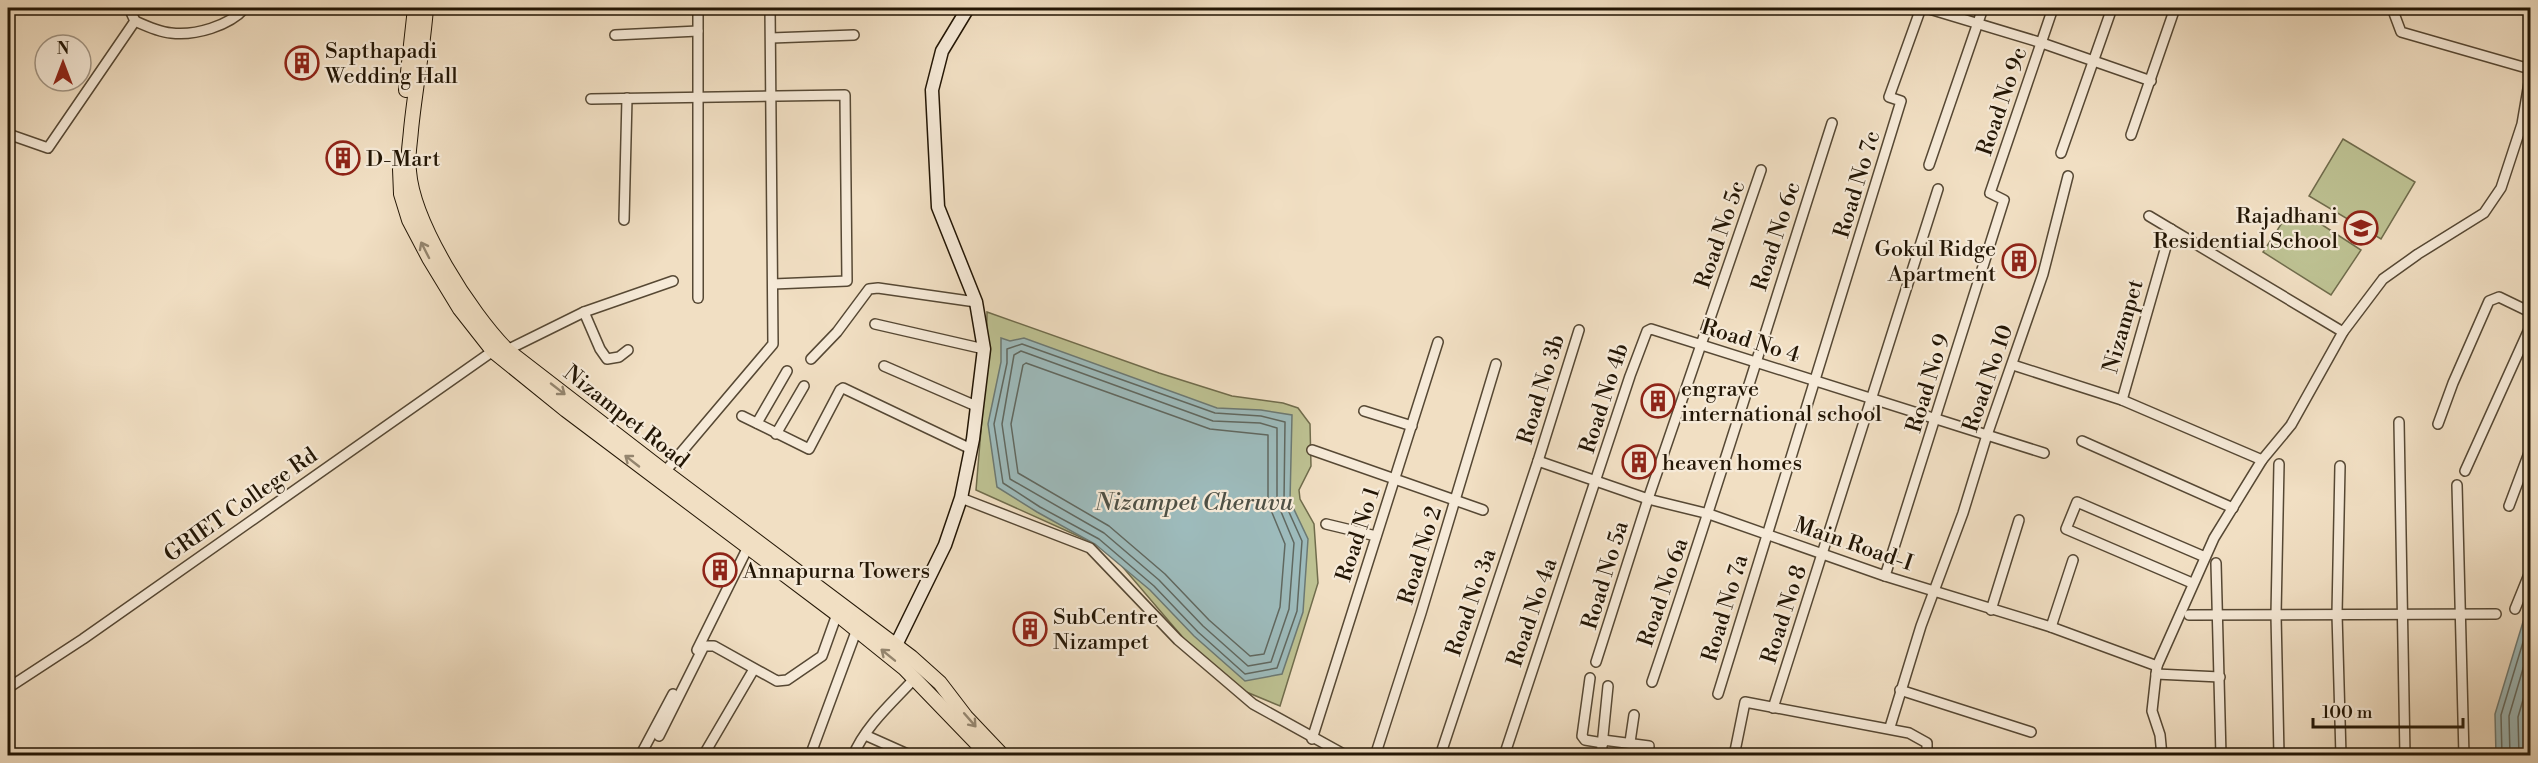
<svg xmlns="http://www.w3.org/2000/svg" width="2538" height="763" viewBox="0 0 2538 763" font-family="'Libre Bodoni',serif">
	<style>
		.green { fill: #bdc192; stroke: #706c4c; stroke-width: 1.5 }
		.water { fill: #9dbbbc; stroke: #6c7973; stroke-width: 1.5 }
		.lines { fill: none; stroke-linecap: round; stroke-linejoin: round }
		.shore { stroke: #606860; stroke-width: 1.5 }
		.street-casing { stroke: #564834; stroke-width: 12 }
		.secondary-casing { stroke: #231605; stroke-width: 15 }
		.primary-casing { stroke: #231605; stroke-width: 16 }
		.street { stroke: #f6ead8; stroke-width: 9 }
		.secondary { stroke: #f6ead8; stroke-width: 12 }
		.primary { stroke: #f1dfc3; stroke-width: 14 }
		.oneway { stroke: #94856e }
		.labels { text-anchor: middle; stroke-width: 4.5; stroke-linejoin: round; paint-order: stroke }
		.poi-label { font-size: 22px; fill: #231605; stroke: #f6ead8; text-anchor: start }
		.street-label { font-size: 22px; fill: #231605; stroke: #f6ead8 }
		.water-label { font-size: 24px; font-style: italic; fill: #4e5045; stroke: #f6ead8 }
	</style>
	<rect width="100%" height="100%" fill="#f1dfc3"/>
	<filter id="stains"><feTurbulence type="fractalNoise" baseFrequency=".00333" numOctaves="4"/><feColorMatrix values="0 0 0 0 .2 0 0 0 0 .09 0 0 0 0 .02 0 0 0 .5 -.17"/></filter>
	<radialGradient id="worn" r=".72"><stop offset=".6" stop-color="#630" stop-opacity="0"/><stop offset="1" stop-color="#630" stop-opacity=".3"/></radialGradient>
	<!-- green -->
	<g class="green">
		<path d="M2343,139L2415,182L2381,239L2309,196Z"/>
		<path d="M2293,206L2361,250L2331,295L2263,252Z"/>
		<path d="M987,312L1159,373L1232,396L1283,403L1298,408L1310,424L1311,466L1299,490L1300,499L1314,524L1318,583L1280,706L1244,691L1185,640L1121,565L1098,545L976,490L986,370Z"/>
	</g>
	<!-- water -->
	<g class="water">
		<path d="M1001,338L1010,341L1024,338L1217,408L1261,410L1292,415L1290,501L1308,539L1303,612L1282,674L1245,681L1194,636L1150,590L1095,544L1037,512L997,487L988,424L1001,362Z"/>
		<path d="M2530,599V755H2496L2495,714Z"/>
	</g>
	<g class="lines">
		<!-- shore -->
		<g class="shore">
			<path d="M1022,344L1215,413L1261,416L1285,422L1284,501L1302,541L1297,611L1277,668L1245,674L1198,632L1154,586L1099,539L1040,507L1003,483L994,424L1007,363V349Z"/>
			<path d="M1021,351L1213,421L1260,423L1277,428V502L1294,543L1289,609L1271,662L1248,666L1203,626L1159,580L1104,533L1010,479L1002,424L1014,355Z"/>
			<path d="M1026,363L1210,429L1268,435V503L1285,544L1280,607L1264,654L1250,656L1209,620L1165,574L1109,526L1018,473L1011,424L1023,365Z"/>
			<path d="M2502,756L2501,715L2530,619"/>
			<path d="M2510,756L2509,716L2530,645"/>
			<path d="M2519,756L2518,717L2530,676"/>
		</g>
		<!-- street casing -->
		<g class="street-casing">
			<g id="street">
				<path d="M129,8L135,21"/>
				<path d="M698,8V298"/>
				<path d="M1926,8L2042,43L2151,81"/>
				<path d="M2392,8L2401,32L2530,69"/>
				<path d="M615,35L698,31"/>
				<path d="M771,38L854,35"/>
				<path d="M591,99L845,95L847,281L773,284"/>
				<path d="M8,134L48,148L135,21C146,26 159,32 171,33C195,36 229,26 245,8"/>
				<path d="M2131,135L2175,8"/>
				<path d="M2061,153L2112,8"/>
				<path d="M1929,165L1983,8"/>
				<path d="M2149,216L2343,332"/>
				<path d="M624,220L627,98"/>
				<path d="M584,312L600,349L607,359L619,357L628,350"/>
				<path d="M875,324L984,349"/>
				<path d="M811,359L837,332L869,289L878,288L976,302"/>
				<path d="M2013,365L2122,400L2262,460"/>
				<path d="M884,366L976,406"/>
				<path d="M2122,400L2171,229"/>
				<path d="M1364,411L1412,426"/>
				<path d="M742,416L809,449L840,390L843,388L971,449"/>
				<path d="M2399,422L2405,756"/>
				<path d="M757,423L787,371"/>
				<path d="M2438,424L2453,383L2489,301L2499,297L2530,312"/>
				<path d="M776,434L804,386"/>
				<path d="M2082,441L2233,508"/>
				<path d="M1312,450L1483,510"/>
				<path d="M1538,461L1648,499L1709,514L1885,576L2051,627L2157,666"/>
				<path d="M2340,466L2337,614L2341,756"/>
				<path d="M2465,471L2530,327"/>
				<path d="M663,474L773,344L770,8"/>
				<path d="M2457,485L2464,756"/>
				<path d="M961,498L1090,548L1178,640L1253,704L1347,756"/>
				<path d="M2509,506L2530,450"/>
				<path d="M1326,524L1376,536"/>
				<path d="M2216,563L2221,756"/>
				<path d="M1885,576L2004,200L1990,193L2053,8"/>
				<path d="M2192,583L2066,529L2077,502L2205,557"/>
				<path d="M2515,609L2530,572"/>
				<path d="M1991,610L2019,520"/>
				<path d="M2189,615L2496,614"/>
				<path d="M2051,627L2073,560"/>
				<path d="M697,650L748,547"/>
				<path d="M1596,662L1648,499L1761,170"/>
				<path d="M2156,674L2220,677"/>
				<path d="M1590,678L1582,736L1585,740L1603,743"/>
				<path d="M1652,682C1715,497 1772,310 1832,123"/>
				<path d="M8,688L83,639L493,351L507,350L584,312L673,281"/>
				<path d="M1900,690L2031,732"/>
				<path d="M1718,694L1901,101L1889,97L1921,8"/>
				<path d="M1773,708L1938,189"/>
				<path d="M1890,727L1921,626L1963,513L1987,435L2043,274L2068,176"/>
				<path d="M865,735L912,756"/>
				<path d="M659,736L704,646H714L777,681L787,680L822,656L837,614"/>
				<path d="M1312,739L1438,342"/>
				<path d="M1603,740L1649,746L1648,756"/>
				<path d="M1630,742L1634,715"/>
				<path d="M640,756L673,694"/>
				<path d="M703,756L754,669"/>
				<path d="M810,756L857,629"/>
				<path d="M853,756C865,726 893,702 914,679"/>
				<path d="M1375,756L1421,613L1496,364"/>
				<path d="M1440,756L1538,461L1579,330"/>
				<path d="M1504,756L1630,376L1647,331L1651,329L2044,453"/>
				<path d="M1601,756L1608,686"/>
				<path d="M1734,756L1745,702L1909,733L1927,743V756"/>
				<path d="M2162,756L2160,735L2152,711L2157,666L2214,538L2262,460L2291,425L2343,332L2383,279L2418,254L2484,213L2501,188L2522,124L2530,77"/>
				<path d="M2279,756L2276,615L2279,464"/>
			</g>
		</g>
		<!-- secondary casing -->
		<g class="secondary-casing">
			<path id="secondary" d="M896,645L945,545L961,498L973,439L984,349L976,302L938,207L932,90L942,51L968,8"/>
		</g>
		<!-- primary casing -->
		<g class="primary-casing">
			<g id="primary">
				<path d="M426,8C423,49 415,89 411,130C410,144 407,158 409,171C413,223 470,313 507,350L665,472L911,657L940,683L966,717L1003,756"/>
				<path d="M406,90L415,8"/>
				<path d="M400,169L401,194L409,220L429,258L460,309L493,351L566,410L837,614L904,668L989,756"/>
			</g>
		</g>
		<!-- street -->
		<use href="#street" class="street"/>
		<!-- secondary -->
		<use href="#secondary" class="secondary"/>
		<!-- primary -->
		<use href="#primary" class="primary"/>
	</g>
	<!-- one-way arrows -->
	<defs><path id="oneway-shaft" d="M-6 0H5M1.5-3L5.5 0L1.5 3" fill="none" stroke-width="1.6" stroke-linecap="round" stroke-linejoin="round" transform="scale(1.5)"/></defs>
	<g class="oneway">
		<use href="#oneway-shaft" transform="translate(425 250) rotate(-117)"/>
		<use href="#oneway-shaft" transform="translate(558 389) rotate(38)"/>
		<use href="#oneway-shaft" transform="translate(632 461) rotate(-142)"/>
		<use href="#oneway-shaft" transform="translate(888 655) rotate(-141)"/>
		<use href="#oneway-shaft" transform="translate(970 720) rotate(49)"/>
	</g>
	<!-- icons -->
	<defs>
		<g id="building-ring" transform="scale(1.725)"><circle r="9.5" fill="#f6ead8" stroke="#8f2418" stroke-width="1.5"/><path d="M-4-6H4V6H1V3H-1V6H-4ZM-2.5-4.3h1.7v1.8h-1.7ZM.8-4.3h1.7v1.8H.8ZM-2.5-1h1.7V.8h-1.7ZM.8-1h1.7V.8H.8Z" fill="#8f2418"/></g>
		<g id="school-ring" transform="scale(1.725)"><circle r="9.5" fill="#f6ead8" stroke="#8f2418" stroke-width="1.5"/><path d="M0-5L7-2L0 1L-7-2ZM-4 1L0 2.5L4 1V4Q0 6-4 4Z" fill="#8f2418"/></g>
	</defs>
	<g fill-rule="evenodd">
		<use href="#building-ring" x="302" y="63"/>
		<use href="#building-ring" x="343" y="158"/>
		<use href="#school-ring" x="2361" y="228"/>
		<use href="#building-ring" x="2019" y="261"/>
		<use href="#building-ring" x="1658" y="401"/>
		<use href="#building-ring" x="1639" y="462"/>
		<use href="#building-ring" x="720" y="570"/>
		<use href="#building-ring" x="1030" y="629"/>
	</g>
	<g class="labels">
		<!-- poi labels -->
		<g class="poi-label">
			<text x="325" y="58">Sapthapadi<tspan x="325" dy="25">Wedding Hall</tspan></text>
			<text x="366" y="166">D-Mart</text>
			<text x="2338" y="223" text-anchor="end">Rajadhani<tspan x="2338" dy="25">Residential School</tspan></text>
			<text x="1996" y="256" text-anchor="end">Gokul Ridge<tspan x="1996" dy="25">Apartment</tspan></text>
			<text x="1681" y="396">engrave<tspan x="1681" dy="25">international school</tspan></text>
			<text x="1662" y="470">heaven homes</text>
			<text x="743" y="578">Annapurna Towers</text>
			<text x="1053" y="624">SubCentre<tspan x="1053" dy="25">Nizampet</tspan></text>
		</g>
		<!-- street labels -->
		<g class="street-label">
			<text transform="translate(2001 101) rotate(-71)" y="8">Road No 9c</text>
			<text transform="translate(1856 184) rotate(-73)" y="8">Road No 7c</text>
			<text transform="translate(1719 234) rotate(-71)" y="8">Road No 5c</text>
			<text transform="translate(1775 236) rotate(-72)" y="8">Road No 6c</text>
			<text transform="translate(2122 326) rotate(-74)" y="8">Nizampet</text>
			<text transform="translate(1751 340) rotate(17)" y="8">Road No 4</text>
			<text transform="translate(1987 378) rotate(-71)" y="8">Road No 10</text>
			<text transform="translate(1927 383) rotate(-73)" y="8">Road No 9</text>
			<text transform="translate(1540 389) rotate(-73)" y="8">Road No 3b</text>
			<text transform="translate(1603 398) rotate(-72)" y="8">Road No 4b</text>
			<text transform="translate(627 416) rotate(38)" y="8">Nizampet Road</text>
			<text transform="translate(240 504) rotate(-35)" y="8">GRIET College Rd</text>
			<text transform="translate(1357 534) rotate(-72)" y="8">Road No 1</text>
			<text transform="translate(1854 543) rotate(19)" y="8">Main Road-I</text>
			<text transform="translate(1419 555) rotate(-73)" y="8">Road No 2</text>
			<text transform="translate(1604 575) rotate(-73)" y="8">Road No 5a</text>
			<text transform="translate(1662 592) rotate(-71)" y="8">Road No 6a</text>
			<text transform="translate(1470 602) rotate(-71)" y="8">Road No 3a</text>
			<text transform="translate(1724 608) rotate(-73)" y="8">Road No 7a</text>
			<text transform="translate(1531 612) rotate(-71)" y="8">Road No 4a</text>
			<text transform="translate(1783 614) rotate(-72)" y="8">Road No 8</text>
		</g>
		<!-- water labels -->
		<g class="water-label">
			<text x="1194" y="510">Nizampet Cheruvu</text>
		</g>
	</g>
	<!-- margin -->
	<rect width="2538" height="763" fill="none" stroke="#f1dfc3" stroke-width="30"/>
	<rect x="9" y="9" width="2520" height="745" fill="none" stroke="#231605" stroke-width="3"/>
	<rect x="15" y="15" width="2508" height="733" fill="none" stroke="#231605" stroke-width="1.5"/>
	<!-- north arrow -->
	<g transform="translate(63 63)"><circle r="28" fill="#f6ead8" stroke="#a29584" stroke-width="1.5"/>
	<path d="M0-4.5L10 22L0 15L-10 22Z" fill="#8f2418"/>
	<text y="-9" font-size="16" font-weight="bold" text-anchor="middle" fill="#231605">N</text>
	</g>
	<!-- scale -->
	<path d="M2313 718v9h150v-9" fill="none" stroke="#231605" stroke-width="3"/>
	<text x="2322" y="718" font-size="18" fill="#231605" stroke="#f6ead8" stroke-width="4.5" paint-order="stroke">100 m</text>
	<rect width="100%" height="100%" filter="url(#stains)"/>
	<rect width="100%" height="100%" fill="url(#worn)"/>
</svg>
